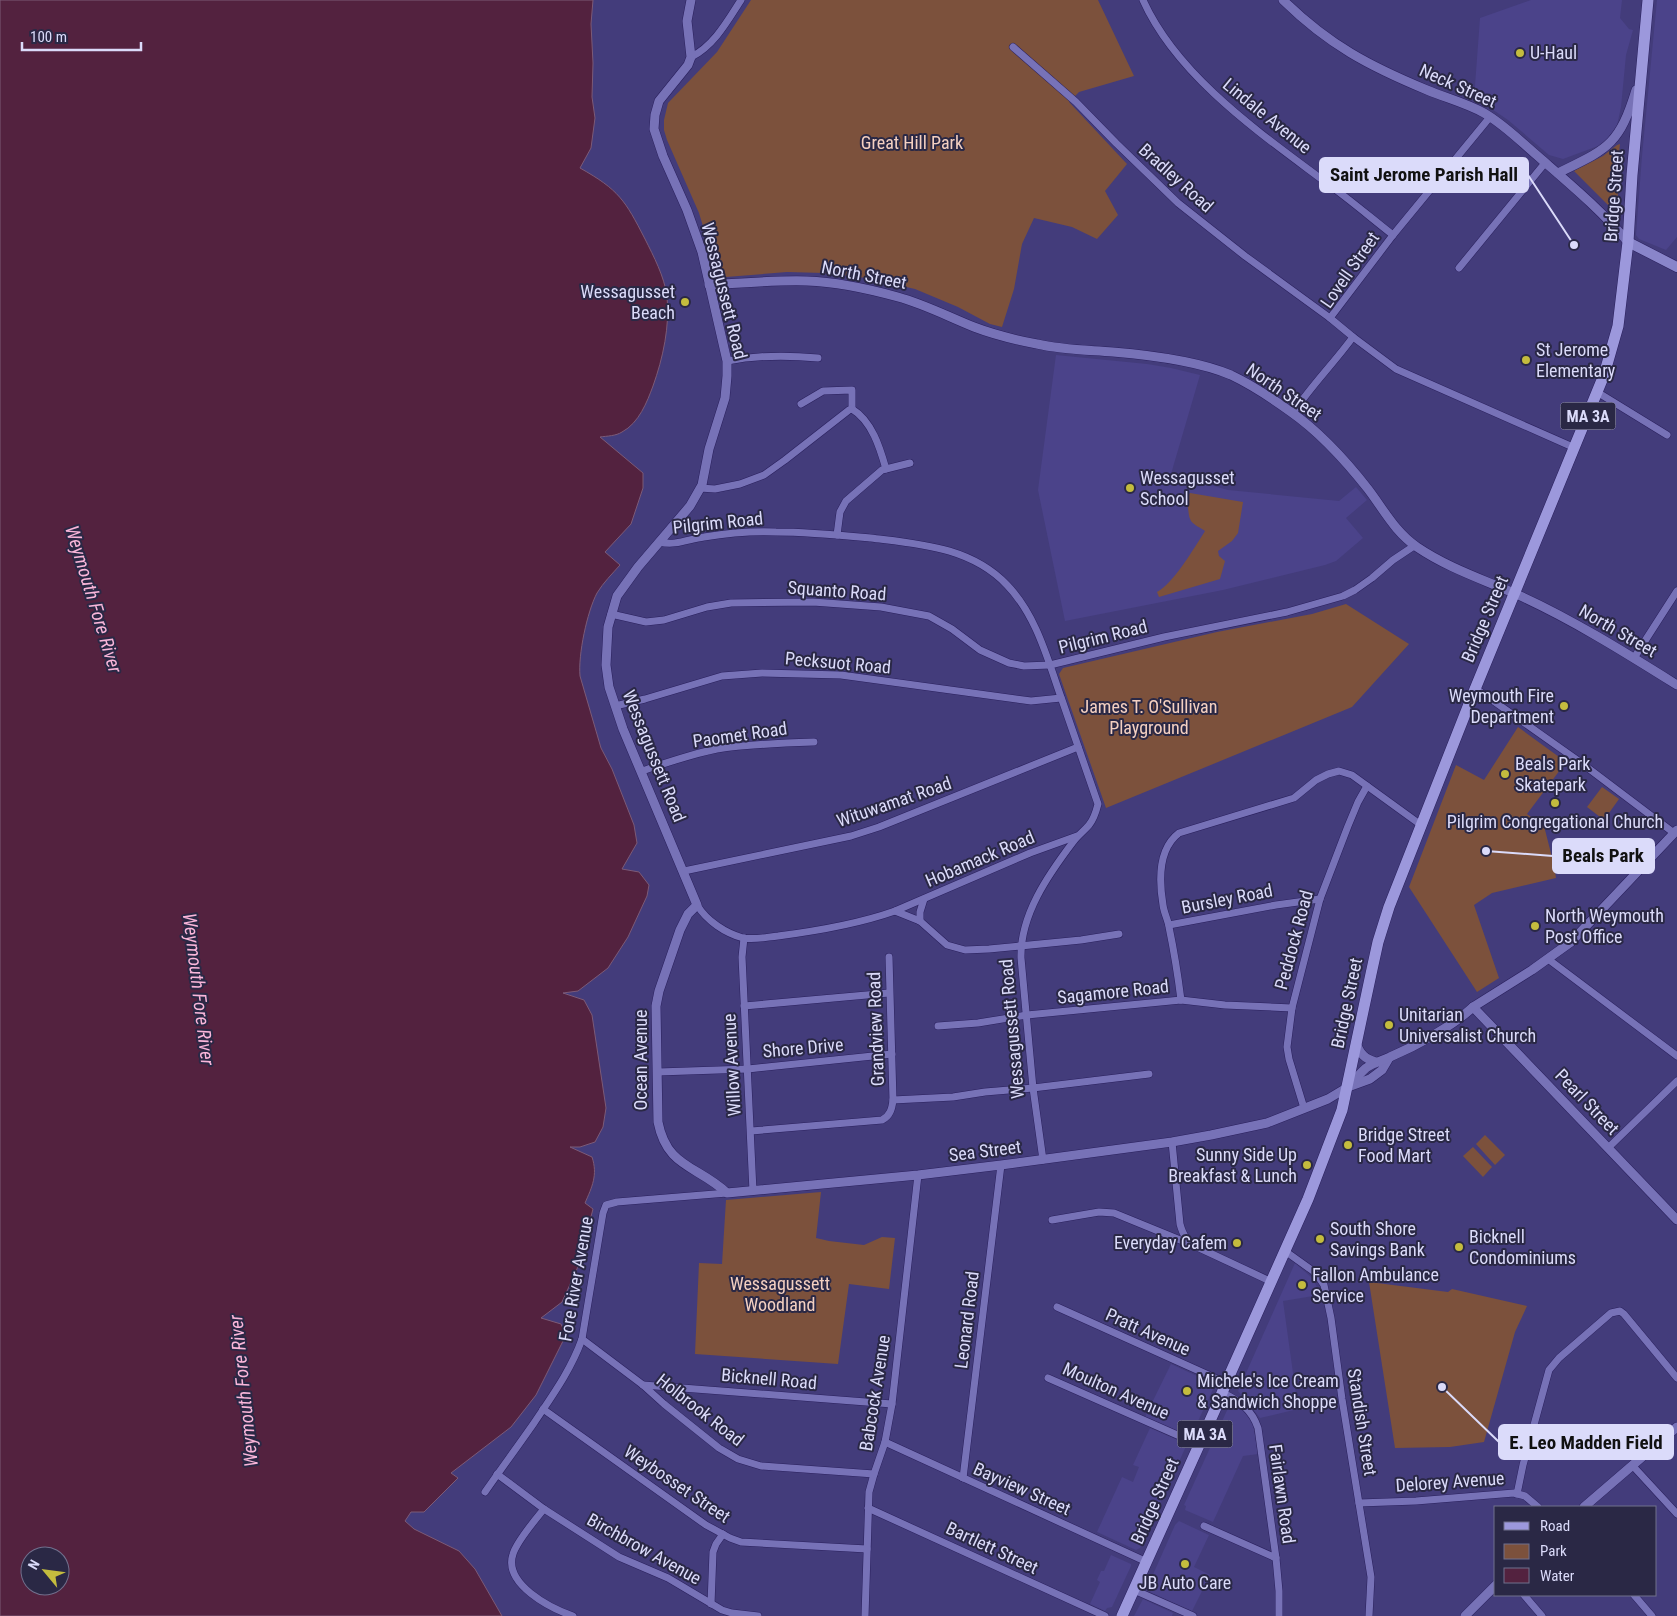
<svg xmlns="http://www.w3.org/2000/svg" width="1677" height="1616" viewBox="0 0 1677 1616" font-family="'Roboto Condensed',sans-serif">
	<style>
		.built { fill: #4b438a }
		.green { fill: #7c513c }
		.water { fill: #53223f; stroke: #7c5a77; fill-rule: evenodd }
		.lines { fill: none; stroke-linecap: round; stroke-linejoin: round }
		.minor-casing { stroke: #2a205d; stroke-width: 8 }
		.tertiary-casing { stroke: #2a205d; stroke-width: 10 }
		.secondary-casing { stroke: #2a205d; stroke-width: 11 }
		.primary-casing { stroke: #2a205d; stroke-width: 12 }
		.minor { stroke: #7772b7; stroke-width: 7 }
		.tertiary { stroke: #7772b7; stroke-width: 9 }
		.secondary { stroke: #8985ca; stroke-width: 10 }
		.primary { stroke: #9c98dc; stroke-width: 11 }
		.poi-dot { fill: #c4bc3e; stroke: #2a2845; stroke-width: 2 }
		.labels { text-anchor: middle; stroke-width: 4; stroke-linejoin: round; paint-order: stroke }
		.shield { fill: #2a2845; stroke: #a6a5c4; stroke-width: 1 }
		.shield-label { font-size: 16px; font-weight: bold; fill: #dbdbfa }
		.poi-label { font-size: 18px; fill: #dbdbfa; stroke: #2a2845; text-anchor: start }
		.street-label { font-size: 18px; fill: #dbdbfa; stroke: #2a2845 }
		.park-label { font-size: 18px; fill: #f4d0c1; stroke: #2a2845 }
		.water-label { font-size: 19px; font-style: italic; fill: #fab6da; stroke: #2a2845 }
		.leader { fill: none; stroke: #dbdbfa; stroke-width: 2 }
		.callout-dot { fill: #dbdbfa; stroke: #2a2845; stroke-width: 2 }
		.callout { fill: #dbdbfa; stroke: #dbdbfa; stroke-width: 2 }
		.callout-label { font-size: 19px; text-anchor: middle; font-weight: bold; fill: #111 }
	</style>
	<rect width="100%" height="100%" fill="#433c7b"/>
	<!-- built -->
	<g class="built">
		<path d="M1531,0H1622L1620,18L1629,29L1633,30L1626,55L1621,107L1617,126L1607,139L1598,146L1563,159L1549,155L1508,120L1486,105L1474,99L1480,18Z"/>
		<path d="M1657,0H1677V237L1666,250L1639,239L1636,235L1642,156Z"/>
		<path d="M1056,355L1147,364L1171,368L1200,375L1171,474L1228,490L1339,501L1356,487L1367,500L1346,518L1363,538L1336,561L1325,565L1223,590L1065,621L1038,490Z"/>
		<path d="M1295,1263L1312,1278L1317,1287L1319,1295L1283,1301L1298,1409L1260,1418L1238,1391Z"/>
		<path d="M1171,1364L1212,1383L1215,1385L1191,1436H1187L1145,1417Z"/>
		<path d="M1233,1404L1242,1409L1253,1423L1258,1454L1243,1456L1213,1522L1185,1510L1186,1506L1184,1505L1229,1406Z"/>
		<path d="M1150,1428L1187,1444L1140,1548L1136,1550L1097,1532L1122,1477L1133,1482L1139,1467L1133,1465Z"/>
		<path d="M1179,1521L1209,1535L1194,1567L1210,1575L1192,1611L1152,1593L1147,1588L1175,1525Z"/>
		<path d="M1111,1555L1131,1564V1566L1112,1607L1107,1608L1105,1611L1090,1604L1100,1582L1097,1580L1101,1571H1104Z"/>
		<path d="M1143,1599L1173,1613L1172,1616H1134Z"/>
	</g>
	<!-- green -->
	<g class="green">
		<path d="M751,0H1098L1134,76L1079,92L1069,102L1127,164L1105,191L1118,215L1097,239L1072,227L1034,218L1022,244L1014,289L1002,327L990,324L958,307L915,289L867,278L824,273L787,272L726,277L715,266L699,213L667,140L664,130V120L668,103L717,52Z"/>
		<path d="M1620,144L1616,179L1619,185L1617,201L1612,207L1608,205L1574,171L1603,156L1617,145Z"/>
		<path d="M1190,493L1243,502L1238,533L1232,541L1218,551L1219,556L1225,561L1220,579L1159,597L1157,592C1174,583 1194,548 1205,531C1201,528 1194,525 1191,521C1187,514 1190,507 1185,501Z"/>
		<path d="M1346,604L1409,644L1352,707L1106,808L1059,674L1063,668L1217,632L1312,614Z"/>
		<path d="M1518,727L1566,762L1527,814L1544,826L1554,865L1556,878L1492,893L1474,905L1499,978L1477,992L1409,887L1456,765L1484,780Z"/>
		<path d="M1602,787L1619,799L1604,820L1587,807Z"/>
		<path d="M1485,1135L1505,1155L1495,1165L1476,1144Z"/>
		<path d="M1473,1147L1492,1167L1483,1177L1463,1156Z"/>
		<path d="M821,1192L816,1238L829,1241L864,1245L882,1237L895,1238L889,1289L849,1284L838,1364L695,1354L699,1263L722,1264L726,1200Z"/>
		<path d="M1369,1282L1448,1292L1452,1289L1527,1306L1515,1332L1484,1442L1450,1447L1395,1448Z"/>
	</g>
	<!-- water -->
	<path class="water" d="M0,0H593L591,24L593,63L592,97L595,118L591,148L580,168C619,190 625,200 645,239C654,257 664,276 667,296C670,326 663,358 653,386C647,402 639,423 622,432C616,436 607,436 600,437L643,473V488L631,524L605,552L620,565C612,574 603,583 597,593C587,612 578,655 580,676L601,748L612,769L634,825L637,843L622,869L639,872L649,885L647,896L628,937L608,968L578,991L563,993L584,1000L592,1015L606,1108L603,1127L595,1142L580,1147H570L592,1157C598,1175 592,1187 585,1203L593,1209L577,1269L562,1302L541,1318L561,1324L566,1335L536,1395L511,1427L451,1473L458,1478L424,1512H411L405,1521L414,1529L459,1551L475,1569L502,1616H0ZM30,1556H60V1586H30Z"/>
	<g class="lines">
		<!-- minor casing -->
		<g class="minor-casing">
			<g id="minor">
				<path d="M1143,0C1177,76 1260,133 1324,181C1348,198 1370,217 1393,235"/>
				<path d="M1013,47L1076,102L1116,143L1178,203L1245,256L1330,318"/>
				<path d="M691,57C714,46 728,20 741,0"/>
				<path d="M1490,117L1393,235L1330,318L1353,337L1396,369L1575,448"/>
				<path d="M1459,268L1545,163"/>
				<path d="M727,361C758,355 787,355 818,358"/>
				<path d="M1597,392L1667,435"/>
				<path d="M801,404L823,391L852,390V409"/>
				<path d="M852,409C872,421 880,448 886,469"/>
				<path d="M1293,413C1311,386 1334,363 1353,337"/>
				<path d="M700,488L715,489L740,484L764,475L785,460L849,410L852,409"/>
				<path d="M837,535L840,512L846,501L882,470L910,463"/>
				<path d="M660,542C675,546 689,539 704,537C728,533 752,531 776,532C808,532 839,535 871,538C919,544 971,547 1007,585C1037,616 1048,661 1062,700C1074,735 1086,770 1098,804C1096,812 1094,819 1089,825C1084,831 1078,835 1073,842C1048,875 1020,915 1021,958L1033,1088L1043,1160"/>
				<path d="M611,614L646,622L664,620L707,607L731,603L813,602L881,607L929,616L952,629L980,650L1009,663L1024,666L1050,665L1164,637L1287,612L1343,596L1355,590L1372,578L1393,560L1414,546"/>
				<path d="M1634,658L1677,591"/>
				<path d="M1475,688L1580,762L1674,833"/>
				<path d="M615,706L645,699L722,676L762,673L841,675L1031,701L1061,698"/>
				<path d="M642,771C666,763 691,754 717,749C749,744 782,743 814,742"/>
				<path d="M684,871L851,836L879,827L1078,747"/>
				<path d="M697,905C707,921 725,933 743,938C755,940 767,937 778,936C817,931 858,924 895,911L920,921L947,945L965,950L989,949L1081,940L1119,934"/>
				<path d="M895,911L1030,853L1077,836"/>
				<path d="M920,921V912L924,899"/>
				<path d="M1169,925L1276,905L1320,899"/>
				<path d="M744,938L742,957L753,1191"/>
				<path d="M1548,959L1677,1056"/>
				<path d="M1181,1000C1178,976 1174,951 1169,927C1168,920 1164,913 1163,905C1159,881 1158,849 1179,833L1294,798L1316,780L1328,774L1339,771L1352,775L1421,825"/>
				<path d="M744,1006L889,993"/>
				<path d="M938,1026L978,1023L1027,1015L1181,1000L1225,1005L1292,1008"/>
				<path d="M658,1072L748,1069L892,1054"/>
				<path d="M893,1100L953,1097L985,1092L1033,1088L1149,1074"/>
				<path d="M1304,1108L1289,1059L1287,1047L1292,1008L1320,899L1348,826L1358,802L1367,786"/>
				<path d="M751,1131L882,1120C890,1116 892,1109 893,1100L889,957"/>
				<path d="M1172,1142L1180,1224C1183,1235 1187,1242 1197,1247L1272,1282"/>
				<path d="M1608,1148L1677,1081"/>
				<path d="M1052,1220L1099,1212L1114,1213L1190,1244"/>
				<path d="M1285,1251L1313,1271L1320,1279L1324,1285L1331,1318L1342,1399L1371,1577L1369,1616"/>
				<path d="M1057,1307L1226,1383"/>
				<path d="M582,1339L643,1385L664,1404L719,1448L738,1459L761,1466L874,1474"/>
				<path d="M1048,1378L1200,1445"/>
				<path d="M643,1385L892,1404"/>
				<path d="M1223,1393C1240,1401 1252,1410 1258,1428L1276,1558L1279,1591V1616"/>
				<path d="M543,1409L706,1525L730,1538L741,1542L867,1549"/>
				<path d="M885,1442L1147,1562"/>
				<path d="M1632,1465L1677,1514"/>
				<path d="M497,1474L544,1509L619,1557L668,1578L722,1610L732,1613L758,1616"/>
				<path d="M963,1478L1001,1165"/>
				<path d="M485,1492C501,1469 518,1446 534,1423C552,1396 571,1370 582,1339L603,1213L606,1205L617,1202L727,1193"/>
				<path d="M1517,1494L1523,1465L1549,1370L1559,1358L1611,1313L1620,1311L1624,1314L1677,1378"/>
				<path d="M1359,1503L1416,1501L1514,1493L1525,1496L1538,1507"/>
				<path d="M868,1508L1105,1616"/>
				<path d="M544,1509C535,1520 517,1541 513,1554C503,1584 550,1608 573,1616"/>
				<path d="M1204,1526L1276,1558"/>
				<path d="M1134,1590L1193,1616"/>
				<path d="M1524,1595L1542,1616"/>
				<path d="M1634,1595L1652,1616"/>
				<path d="M711,1604L713,1552L716,1544L723,1534"/>
				<path d="M865,1616L869,1492L874,1474L885,1442L892,1404L918,1175"/>
			</g>
		</g>
		<!-- tertiary casing -->
		<g class="tertiary-casing">
			<g id="tertiary">
				<path d="M691,0L687,21L691,57L688,65L659,101L655,115L654,129L663,156L687,210L702,252L727,361V376L725,398L709,449L702,485L690,506L638,567L617,596L608,627L606,665L609,687L623,729L697,905L688,914L680,930L659,991L656,1006L658,1122C667,1168 697,1165 727,1193L918,1175L1001,1165L1172,1142L1211,1135L1267,1123L1328,1099L1348,1087L1370,1079L1382,1070L1389,1058"/>
				<path d="M1283,0C1329,45 1369,66 1427,90C1446,98 1466,103 1484,113C1505,125 1522,143 1540,158C1571,185 1602,211 1628,242"/>
				<path d="M1558,173C1607,149 1619,146 1636,90"/>
				<path d="M709,285C741,283 775,280 807,281C838,282 869,289 898,297C924,304 949,317 974,327C995,335 1016,340 1037,344C1063,350 1088,350 1113,352C1149,355 1198,361 1231,375C1252,385 1273,399 1291,412C1321,433 1346,461 1368,489C1384,510 1395,532 1417,547C1448,568 1482,579 1516,594C1570,618 1626,653 1677,685"/>
				<path d="M1473,1007L1677,1220"/>
				<path d="M1356,1043C1360,1054 1365,1059 1376,1062"/>
				<path d="M1350,1085C1355,1080 1360,1073 1366,1068C1374,1062 1382,1061 1390,1057C1416,1046 1453,1026 1473,1007L1532,970L1571,942L1677,830"/>
				<path d="M1584,1507L1677,1427"/>
				<path d="M1465,1616L1496,1585"/>
			</g>
		</g>
		<!-- secondary casing -->
		<g class="secondary-casing">
			<path id="secondary" d="M1628,242L1677,267"/>
		</g>
		<!-- primary casing -->
		<g class="primary-casing">
			<path id="primary" d="M1122,1616L1218,1403L1226,1383L1308,1199L1342,1110L1371,974L1378,942L1389,907L1473,694L1604,375L1618,326L1628,242L1632,175L1648,0"/>
		</g>
		<!-- minor -->
		<use href="#minor" class="minor"/>
		<!-- tertiary -->
		<use href="#tertiary" class="tertiary"/>
		<!-- secondary -->
		<use href="#secondary" class="secondary"/>
		<!-- primary -->
		<use href="#primary" class="primary"/>
	</g>
	<!-- markers -->
	<g class="poi-dot">
		<circle cx="1520" cy="53" r="5"/>
		<circle cx="685" cy="302" r="5"/>
		<circle cx="1526" cy="360" r="5"/>
		<circle cx="1130" cy="488" r="5"/>
		<circle cx="1564" cy="706" r="5"/>
		<circle cx="1505" cy="774" r="5"/>
		<circle cx="1555" cy="803" r="5"/>
		<circle cx="1535" cy="926" r="5"/>
		<circle cx="1389" cy="1025" r="5"/>
		<circle cx="1348" cy="1145" r="5"/>
		<circle cx="1307" cy="1165" r="5"/>
		<circle cx="1320" cy="1239" r="5"/>
		<circle cx="1237" cy="1243" r="5"/>
		<circle cx="1459" cy="1247" r="5"/>
		<circle cx="1302" cy="1285" r="5"/>
		<circle cx="1187" cy="1391" r="5"/>
		<circle cx="1185" cy="1564" r="5"/>
	</g>
	<g class="labels">
		<!-- shield labels -->
		<g class="shield">
			<rect x="1560.5" y="402.5" width="55" height="27" rx="4"/>
			<rect x="1177.5" y="1420.5" width="55" height="27" rx="4"/>
		</g>
		<g class="shield-label">
			<text x="1588" y="422">MA 3A</text>
			<text x="1205" y="1440">MA 3A</text>
		</g>
		<!-- poi labels -->
		<g class="poi-label">
			<text x="1530" y="59">U-Haul</text>
			<text x="675" y="298" text-anchor="end">Wessagusset<tspan x="675" dy="21">Beach</tspan></text>
			<text x="1536" y="356">St Jerome<tspan x="1536" dy="21">Elementary</tspan></text>
			<text x="1140" y="484">Wessagusset<tspan x="1140" dy="21">School</tspan></text>
			<text x="1554" y="702" text-anchor="end">Weymouth Fire<tspan x="1554" dy="21">Department</tspan></text>
			<text x="1515" y="770">Beals Park<tspan x="1515" dy="21">Skatepark</tspan></text>
			<text x="1555" y="828" text-anchor="middle">Pilgrim Congregational Church</text>
			<text x="1545" y="922">North Weymouth<tspan x="1545" dy="21">Post Office</tspan></text>
			<text x="1399" y="1021">Unitarian<tspan x="1399" dy="21">Universalist Church</tspan></text>
			<text x="1358" y="1141">Bridge Street<tspan x="1358" dy="21">Food Mart</tspan></text>
			<text x="1297" y="1161" text-anchor="end">Sunny Side Up<tspan x="1297" dy="21">Breakfast &amp; Lunch</tspan></text>
			<text x="1330" y="1235">South Shore<tspan x="1330" dy="21">Savings Bank</tspan></text>
			<text x="1469" y="1243">Bicknell<tspan x="1469" dy="21">Condominiums</tspan></text>
			<text x="1227" y="1249" text-anchor="end">Everyday Cafem</text>
			<text x="1312" y="1281">Fallon Ambulance<tspan x="1312" dy="21">Service</tspan></text>
			<text x="1197" y="1387">Michele's Ice Cream<tspan x="1197" dy="21">&amp; Sandwich Shoppe</tspan></text>
			<text x="1185" y="1589" text-anchor="middle">JB Auto Care</text>
		</g>
		<!-- street labels -->
		<g class="street-label">
			<text transform="translate(1458 86) rotate(24)" y="6">Neck Street</text>
			<text transform="translate(1267 116) rotate(39)" y="6">Lindale Avenue</text>
			<text transform="translate(1176 178) rotate(42)" y="6">Bradley Road</text>
			<text transform="translate(1614 196) rotate(-86)" y="6">Bridge Street</text>
			<text transform="translate(1350 270) rotate(-55)" y="6">Lovell Street</text>
			<text transform="translate(864 275) rotate(11)" y="6">North Street</text>
			<text transform="translate(724 291) rotate(76)" y="6">Wessagussett Road</text>
			<text transform="translate(1284 392) rotate(34)" y="6">North Street</text>
			<text transform="translate(718 523) rotate(-6)" y="6">Pilgrim Road</text>
			<text transform="translate(837 591) rotate(4)" y="6">Squanto Road</text>
			<text transform="translate(1485 619) rotate(-67)" y="6">Bridge Street</text>
			<text transform="translate(1618 631) rotate(30)" y="6">North Street</text>
			<text transform="translate(1103 637) rotate(-14)" y="6">Pilgrim Road</text>
			<text transform="translate(838 663) rotate(5)" y="6">Pecksuot Road</text>
			<text transform="translate(740 735) rotate(-8)" y="6">Paomet Road</text>
			<text transform="translate(654 756) rotate(68)" y="6">Wessagussett Road</text>
			<text transform="translate(894 802) rotate(-19)" y="6">Wituwamat Road</text>
			<text transform="translate(980 859) rotate(-23)" y="6">Hobamack Road</text>
			<text transform="translate(1227 899) rotate(-11)" y="6">Bursley Road</text>
			<text transform="translate(1294 940) rotate(-75)" y="6">Peddock Road</text>
			<text transform="translate(1113 992) rotate(-6)" y="6">Sagamore Road</text>
			<text transform="translate(1347 1003) rotate(-78)" y="6">Bridge Street</text>
			<text transform="translate(876 1029) rotate(-92)" y="6">Grandview Road</text>
			<text transform="translate(1012 1029) rotate(-95)" y="6">Wessagussett Road</text>
			<text transform="translate(803 1048) rotate(-5)" y="6">Shore Drive</text>
			<text transform="translate(641 1060) rotate(-90)" y="6">Ocean Avenue</text>
			<text transform="translate(732 1065) rotate(-93)" y="6">Willow Avenue</text>
			<text transform="translate(1587 1102) rotate(46)" y="6">Pearl Street</text>
			<text transform="translate(985 1151) rotate(-7)" y="6">Sea Street</text>
			<text transform="translate(576 1279) rotate(-80)" y="6">Fore River Avenue</text>
			<text transform="translate(967 1320) rotate(-83)" y="6">Leonard Road</text>
			<text transform="translate(1148 1332) rotate(24)" y="6">Pratt Avenue</text>
			<text transform="translate(769 1379) rotate(5)" y="6">Bicknell Road</text>
			<text transform="translate(1116 1391) rotate(24)" y="6">Moulton Avenue</text>
			<text transform="translate(875 1393) rotate(-81)" y="6">Babcock Avenue</text>
			<text transform="translate(700 1410) rotate(38)" y="6">Holbrook Road</text>
			<text transform="translate(1362 1422) rotate(81)" y="6">Standish Street</text>
			<text transform="translate(1450 1482) rotate(-4)" y="6">Delorey Avenue</text>
			<text transform="translate(677 1484) rotate(34)" y="6">Weybosset Street</text>
			<text transform="translate(1022 1489) rotate(24)" y="6">Bayview Street</text>
			<text transform="translate(1282 1494) rotate(82)" y="6">Fairlawn Road</text>
			<text transform="translate(1155 1501) rotate(-66)" y="6">Bridge Street</text>
			<text transform="translate(992 1548) rotate(25)" y="6">Bartlett Street</text>
			<text transform="translate(644 1549) rotate(29)" y="6">Birchbrow Avenue</text>
		</g>
		<!-- park labels -->
		<g class="park-label">
			<text x="912" y="149">Great Hill Park</text>
			<text x="1149" y="713">James T. O'Sullivan<tspan x="1149" dy="21">Playground</tspan></text>
			<text x="780" y="1290">Wessagussett<tspan x="780" dy="21">Woodland</tspan></text>
		</g>
		<!-- water labels -->
		<g class="water-label">
			<text transform="translate(94 599) rotate(73)" y="7">Weymouth Fore River</text>
			<text transform="translate(199 989) rotate(83)" y="7">Weymouth Fore River</text>
			<text transform="translate(243 1391) rotate(-96)" y="7">Weymouth Fore River</text>
		</g>
	</g>
	<!-- callouts -->
	<path class="leader" d="M1574 245L1528 175M1486 851L1553 856M1442 1387L1499 1442"/>
	<g class="callout-dot">
		<circle cx="1574" cy="245" r="5"/>
		<circle cx="1486" cy="851" r="5"/>
		<circle cx="1442" cy="1387" r="5"/>
	</g>
	<g class="callout">
		<rect x="1320" y="158" width="208" height="34" rx="5"/>
		<rect x="1553" y="839" width="101" height="34" rx="5"/>
		<rect x="1499" y="1425" width="174" height="34" rx="5"/>
	</g>
	<g class="callout-label">
		<text x="1424" y="181">Saint Jerome Parish Hall</text>
		<text x="1603" y="862">Beals Park</text>
		<text x="1586" y="1449">E. Leo Madden Field</text>
	</g>
	<!-- legend -->
	<rect x="1494" y="1506" width="162" height="90" fill="#2a2845" stroke="#71708d"/>
	<rect x="1504" y="1522" width="25" height="8" fill="#9c98dc" stroke="#71708d"/>
	<text x="1540" y="1531" font-size="15" fill="#dbdbfa">Road</text>
	<rect x="1504" y="1544" width="25" height="15" fill="#7c513c" stroke="#71708d"/>
	<text x="1540" y="1556" font-size="15" fill="#dbdbfa">Park</text>
	<rect x="1504" y="1568" width="25" height="15" fill="#53223f" stroke="#71708d"/>
	<text x="1540" y="1581" font-size="15" fill="#dbdbfa">Water</text>
	<!-- north arrow -->
	<g transform="translate(45 1571) rotate(299)"><circle r="24" fill="#2a2845" stroke="#71708d"/>
	<path d="M0-4L9 19L0 12L-9 19Z" fill="#c4bc3e"/>
	<text y="-8" font-size="14" font-weight="bold" text-anchor="middle" fill="#dbdbfa">N</text>
	</g>
	<!-- scale -->
	<path d="M22 42v8h119v-8" fill="none" stroke="#dbdbfa" stroke-width="2.5"/>
	<text x="30" y="42" font-size="15" fill="#dbdbfa" stroke="#2a2845" stroke-width="4" paint-order="stroke">100 m</text>
</svg>
